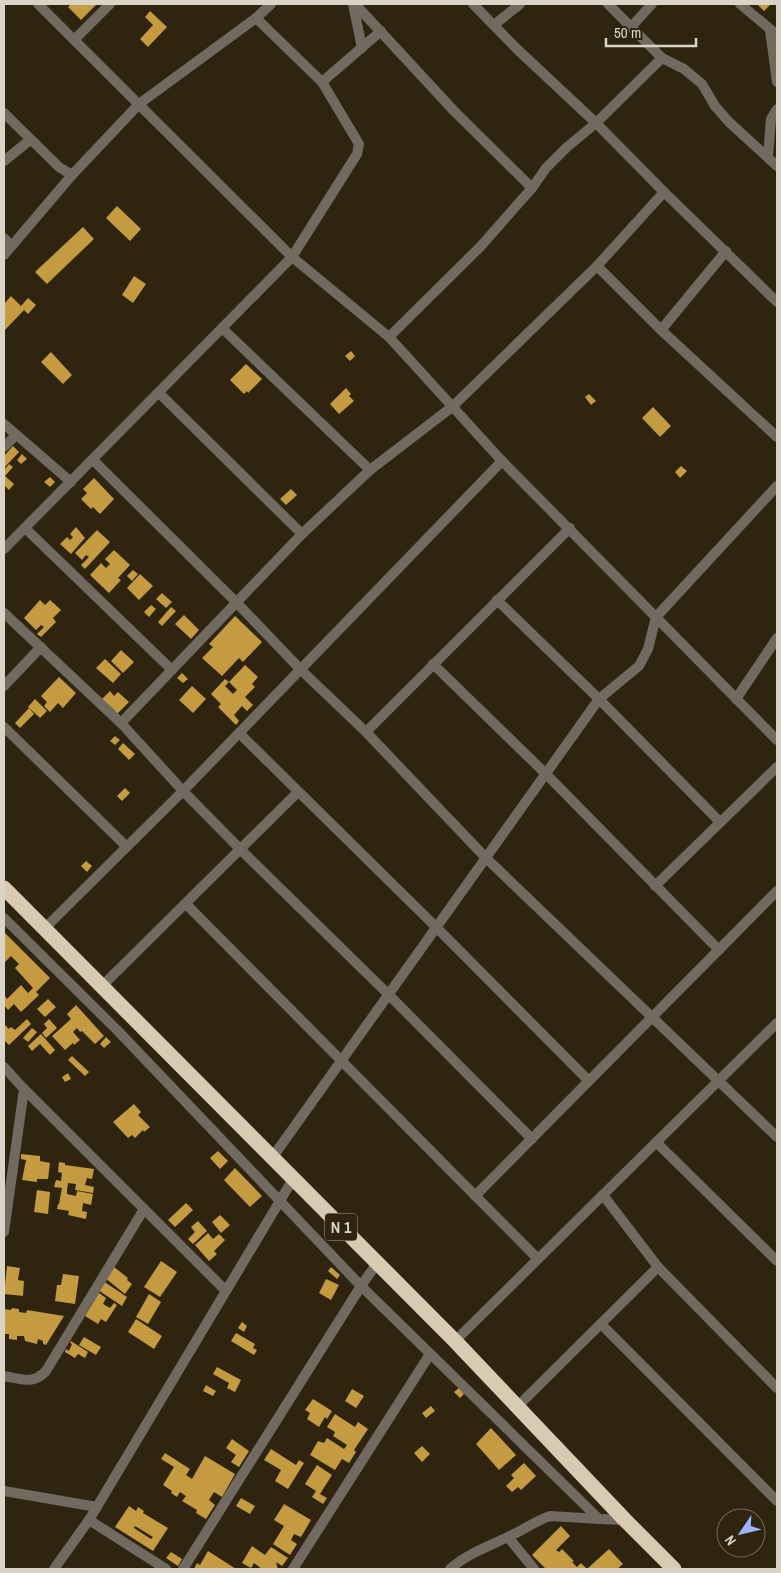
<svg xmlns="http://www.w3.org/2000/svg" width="781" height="1573" viewBox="0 0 781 1573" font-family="'Archivo Narrow',sans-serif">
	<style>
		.building { fill: #c49b40; fill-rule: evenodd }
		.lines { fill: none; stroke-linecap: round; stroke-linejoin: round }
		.street { stroke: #706a60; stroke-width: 10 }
		.highway { stroke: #d8cbb1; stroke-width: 15 }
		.labels { text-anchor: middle; stroke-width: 5; stroke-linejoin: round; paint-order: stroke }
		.shield { fill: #2e240f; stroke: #a69f90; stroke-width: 1 }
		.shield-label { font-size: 16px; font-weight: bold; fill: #dad4c7 }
	</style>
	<rect width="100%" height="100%" fill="#2e240f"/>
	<!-- building -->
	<g class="building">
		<path d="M71,4H97L81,20L68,7Z"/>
		<path d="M757,4H771L764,11Z"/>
		<path d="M150,11L167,27L148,47L140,39L153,25L145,17Z"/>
		<path d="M117,206L141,229L130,241L106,218Z"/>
		<path d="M83,227L94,239L47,284L35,272Z"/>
		<path d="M134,276L146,284L133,303L122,295Z"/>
		<path d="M11,296L21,306L28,298L36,305L28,314L24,310L4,331V304Z"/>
		<path d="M351,351L355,356L350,361L345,356Z"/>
		<path d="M51,352L72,375L63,384L41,362Z"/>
		<path d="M246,364L262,379L248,393L247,391L244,394L230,380Z"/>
		<path d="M346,388L351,394L349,396L354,401L339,414L330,404Z"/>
		<path d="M589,394L596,401L591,405L585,397Z"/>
		<path d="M653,407L671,426L660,437L642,418Z"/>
		<path d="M13,446L19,452L4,468V456Z"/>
		<path d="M22,454L27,459L21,464L17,460Z"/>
		<path d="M9,464L13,467L5,476L14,484L9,490L4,485V470Z"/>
		<path d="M681,466L687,471L680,478L675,472Z"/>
		<path d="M50,477L55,482L50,487L44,482Z"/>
		<path d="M94,478L114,499L100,514L93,507L91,509L81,499L87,493L83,489Z"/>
		<path d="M291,489L297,495L286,505L280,499Z"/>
		<path d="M76,527L85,538L71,554L60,544L67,537L70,540L73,537L70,534Z"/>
		<path d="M97,530L110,542L85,569L81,565L89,557L86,555L82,560L75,553Z"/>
		<path d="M114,550L130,565L118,578L121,580L109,593L90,575L101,563L106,568L110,564L105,559Z"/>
		<path d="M133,570L138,574L132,581L127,576Z"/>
		<path d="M140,574L153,586L139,600L127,588Z"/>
		<path d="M162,593L172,602L166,608L156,599Z"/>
		<path d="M40,600L45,605L50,600L61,610L53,618L56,622L41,637L37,634L44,627L41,625L36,630L24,618Z"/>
		<path d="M151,605L156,609L149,617L144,612Z"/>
		<path d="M171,607L176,611L162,626L158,622Z"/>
		<path d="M184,615L199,630L191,639L175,624Z"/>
		<path d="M235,616L262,642L243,662L239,658L222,676L202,658L213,647L209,644Z"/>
		<path d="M121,650L134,662L123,673L111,661Z"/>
		<path d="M105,659L121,674L113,683L96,668Z"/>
		<path d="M245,665L258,677L252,684L255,687L245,697L253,705L247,711L242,706L234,715L239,721L236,725L218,707L221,704L211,694L225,679L229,682L225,686L233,694L237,690L229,682Z"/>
		<path d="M182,673L188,679L183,683L177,678Z"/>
		<path d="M59,677L76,693L63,708L58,703L50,712L44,706L47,702L41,696Z"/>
		<path d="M192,686L206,699L193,713L179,700Z"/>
		<path d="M110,691L114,696L118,692L129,702L117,714L102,699Z"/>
		<path d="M35,699L47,711L40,718L28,707Z"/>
		<path d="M29,708L34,714L20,728L15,723Z"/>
		<path d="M115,736L120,740L115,745L110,741Z"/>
		<path d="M123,743L135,754L129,760L118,749Z"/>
		<path d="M125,788L130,793L122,801L117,796Z"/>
		<path d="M86,861L92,866L87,872L81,866Z"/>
		<path d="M4,932L50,978L36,992L39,995L21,1012L14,1004L8,1010L4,1005V995L7,999L21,985L28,993L33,988L15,968L19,964L11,956L4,963Z"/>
		<path d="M48,999L56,1007L45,1017L37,1009Z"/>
		<path d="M76,1005L104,1036L95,1044L82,1031L80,1032L77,1028L73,1032L80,1040L74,1045L73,1043L65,1050L52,1036L71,1019L67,1014Z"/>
		<path d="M27,1019L31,1024L9,1045L4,1040V1026L5,1025L9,1029L11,1027L15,1030Z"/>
		<path d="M49,1019L57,1028L46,1038L42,1033L47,1028L44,1024Z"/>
		<path d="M32,1028L37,1032L28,1042L23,1038Z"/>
		<path d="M41,1034L55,1050L50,1055L40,1044L32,1051L28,1046Z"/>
		<path d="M106,1037L111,1042L104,1048L100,1044Z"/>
		<path d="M72,1056L89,1072L85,1076L68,1060Z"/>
		<path d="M68,1073L71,1079L65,1082L62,1077Z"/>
		<path d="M134,1104L141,1112L138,1115L150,1127L144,1132L143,1130L135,1138L132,1135L128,1138L113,1122Z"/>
		<path d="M218,1151L228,1161L220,1169L210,1158Z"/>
		<path d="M21,1154L40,1156V1161L50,1163L48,1179H37V1182L22,1180L26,1160L21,1159Z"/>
		<path d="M59,1162L65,1163V1165L94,1169L92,1179L87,1178L85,1185L94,1187L93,1193L75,1190L76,1184L68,1183L67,1190V1194L76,1196L77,1191L93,1194L91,1205L83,1203L82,1211L87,1212L86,1219L68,1215L69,1211L57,1209L58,1204H59L62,1188L54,1187L56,1180L61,1181L62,1173L58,1172Z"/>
		<path d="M235,1168L262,1196L250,1207L224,1180Z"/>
		<path d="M37,1190L50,1192L48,1214L34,1212Z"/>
		<path d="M186,1203L193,1210L175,1227L168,1220Z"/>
		<path d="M220,1215L230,1225L221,1233L212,1222Z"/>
		<path d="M198,1221L207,1231L193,1244L188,1239L195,1232L191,1227Z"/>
		<path d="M208,1233L213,1239L219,1234L225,1240L214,1251L217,1254L209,1261L195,1245Z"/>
		<path d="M161,1261L177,1272L160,1297L144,1287Z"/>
		<path d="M7,1266L20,1268L18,1280L24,1281L23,1296L4,1294Z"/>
		<path d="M114,1267L128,1278L127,1280L132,1284L125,1294L105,1278Z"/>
		<path d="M331,1267L340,1275L337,1279L328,1271Z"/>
		<path d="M63,1274L79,1276L75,1304L55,1301L57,1285H61Z"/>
		<path d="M326,1279L339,1285L331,1300L319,1293Z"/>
		<path d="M103,1281L127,1297L122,1306L98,1290Z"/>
		<path d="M99,1293L106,1298L103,1304L110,1308L114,1303L117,1305L106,1322L101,1319L98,1324L85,1316Z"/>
		<path d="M149,1294L161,1302L148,1324L136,1317Z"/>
		<path d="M12,1308L19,1309V1312L26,1313L27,1310L64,1316L46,1345L43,1344V1341L38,1339L37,1344L25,1341L24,1336H17V1340L9,1339V1334H4V1309L11,1310Z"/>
		<path d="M136,1319L162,1336L154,1349L128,1332Z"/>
		<path d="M242,1322L247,1326L244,1332L238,1328Z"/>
		<path d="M236,1333L255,1344L253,1348L257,1350L254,1355L231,1341Z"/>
		<path d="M84,1337L101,1347L96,1355L79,1345Z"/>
		<path d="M71,1341L88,1352L85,1358L78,1354L75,1358L65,1352L66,1349L69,1351L72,1344L70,1343Z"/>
		<path d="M217,1367L241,1380L235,1392L227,1388L229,1383L213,1374Z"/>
		<path d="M206,1385L216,1391L213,1396L203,1391Z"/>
		<path d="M459,1388L464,1394L460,1398L454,1392Z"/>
		<path d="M352,1389L364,1396L356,1408L345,1401Z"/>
		<path d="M313,1399L332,1411L327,1419L325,1417L319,1427L307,1419L310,1413L305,1410Z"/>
		<path d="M431,1406L435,1411L426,1418L422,1413Z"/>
		<path d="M335,1414L355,1427L358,1422L368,1429L354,1450L356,1452L349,1463L342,1459L335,1470L310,1455L318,1441L324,1443L327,1438L344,1449L347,1445L333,1436L335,1432L327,1427Z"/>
		<path d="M491,1428L516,1455L499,1470L476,1444Z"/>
		<path d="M232,1439L249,1451L239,1467L231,1462L236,1455L226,1448Z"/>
		<path d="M422,1446L430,1454L422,1462L414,1453Z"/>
		<path d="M271,1449L296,1465L299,1460L304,1463L288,1489L275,1481L281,1470L264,1460Z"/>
		<path d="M165,1453L190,1469L186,1475L192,1479L205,1456L235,1474L222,1497L214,1492L209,1500L215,1505L206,1519L196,1513L197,1510L182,1501L186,1496L180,1492L177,1497L171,1493L172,1491L163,1485L174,1467L161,1459Z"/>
		<path d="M524,1463L536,1476L521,1490L518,1487L512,1492L506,1486L514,1478L511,1475Z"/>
		<path d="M317,1465L332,1475L320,1494L327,1498L323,1504L312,1497L316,1491L305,1484Z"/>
		<path d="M241,1498L255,1506L250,1514L236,1506Z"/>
		<path d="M284,1504L311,1520L301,1537L294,1534L291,1540L297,1544L290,1555L273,1544L284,1526L274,1520Z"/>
		<path d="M129,1506L136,1511L138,1507L144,1511L143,1513L168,1528L153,1551L115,1527ZM135,1526L153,1537L151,1539L134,1528Z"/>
		<path d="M561,1526L570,1536L556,1550L559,1552L562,1549L574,1561L572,1562L577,1567L581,1563L587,1569H546L532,1555Z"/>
		<path d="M252,1546L265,1555L271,1547L288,1558L282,1566L276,1562L278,1569H262L254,1563L251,1568L242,1563Z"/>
		<path d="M609,1549L623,1564L617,1569H587Z"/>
		<path d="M208,1551L236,1569H194L197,1563L200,1565Z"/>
		<path d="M171,1552L182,1559L178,1566L166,1558Z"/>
	</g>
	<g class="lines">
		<!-- street -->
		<g class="street">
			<path d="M38,4L292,257L389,337L502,461L777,740"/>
			<path d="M353,4L362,48"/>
			<path d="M355,4L455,112L532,188"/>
			<path d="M473,4L517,49L596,123L664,192L777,302"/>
			<path d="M608,4L662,58L684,69L702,84L715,106L729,122L777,166"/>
			<path d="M740,4L775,33"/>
			<path d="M494,25L520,4"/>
			<path d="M632,26L652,4"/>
			<path d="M770,30L777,82"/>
			<path d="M74,40L110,4"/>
			<path d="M322,82L381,31"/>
			<path d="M4,113L59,167L72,175L139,104L256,18L271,4"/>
			<path d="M768,156L771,119L777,109"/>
			<path d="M4,161L30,140"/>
			<path d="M4,238L11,246"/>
			<path d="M4,255L72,175"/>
			<path d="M597,266L661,330L777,437"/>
			<path d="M222,328L370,470"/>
			<path d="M661,330L726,251"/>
			<path d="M389,337L481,246L532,188L546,168L566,148L596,123L662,58"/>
			<path d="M159,393L302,534"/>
			<path d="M4,424L71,482"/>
			<path d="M4,447L16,435"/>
			<path d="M93,460L236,602L301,670L366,732L486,858L777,1137"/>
			<path d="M25,528L172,670"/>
			<path d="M4,549L292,257L357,154L359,144L322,82L256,18"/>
			<path d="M497,600L599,699L720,822"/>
			<path d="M4,613L121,723L183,791L240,849L389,995L532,1139"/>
			<path d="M433,664L546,774L719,950"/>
			<path d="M4,686L41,647"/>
			<path d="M736,699L777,638"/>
			<path d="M121,723L302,534L370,470L452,407L597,266L664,192"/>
			<path d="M4,727L126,846"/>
			<path d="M366,732L570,528"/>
			<path d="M239,733L436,927L589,1081"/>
			<path d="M655,886L777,767"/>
			<path d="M186,904L538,1259"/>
			<path d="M4,918L119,1032L361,1286L599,1519L625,1520"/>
			<path d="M44,929L183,791L502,461"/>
			<path d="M101,987L298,792"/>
			<path d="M4,1067L24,1089L226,1291"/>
			<path d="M656,1142L777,1261"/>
			<path d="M272,1158L599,699L639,666L648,649L656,617L777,486"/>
			<path d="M603,1195L658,1267L777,1388"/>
			<path d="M475,1196L777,891"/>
			<path d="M4,1232L24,1089"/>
			<path d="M601,1324L777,1501"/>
			<path d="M455,1341L777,1023"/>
			<path d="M4,1376C21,1379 33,1385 46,1371L144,1209"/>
			<path d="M518,1406L658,1267"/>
			<path d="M4,1491L97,1507"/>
			<path d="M89,1520L166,1569"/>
			<path d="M508,1537L534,1569"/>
			<path d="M54,1569L89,1520L293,1179"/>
			<path d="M183,1569L361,1286L377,1263"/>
			<path d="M293,1569L430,1354"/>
			<path d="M450,1569C467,1554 487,1547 508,1537C522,1531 535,1521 550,1516L599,1519"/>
		</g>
		<!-- highway -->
		<path class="highway" d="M4,888L455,1341L625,1520L674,1569"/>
	</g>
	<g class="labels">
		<!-- shield labels -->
		<rect class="shield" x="325" y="1213.5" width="32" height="27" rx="4"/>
		<g class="shield-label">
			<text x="341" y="1233">N 1</text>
		</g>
	</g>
	<!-- border -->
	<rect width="781" height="1573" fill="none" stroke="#dad4c7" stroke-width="10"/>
	<!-- north arrow -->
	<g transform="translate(741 1533) rotate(235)"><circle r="24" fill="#2e240f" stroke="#736a59"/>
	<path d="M0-4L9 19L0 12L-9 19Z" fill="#99b5fd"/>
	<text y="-8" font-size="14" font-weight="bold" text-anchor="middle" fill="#dad4c7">N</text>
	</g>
	<!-- scale -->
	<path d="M606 38v8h90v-8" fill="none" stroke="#dad4c7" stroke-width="2.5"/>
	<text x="614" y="38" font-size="15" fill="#dad4c7" stroke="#2e240f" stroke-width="4" paint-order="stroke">50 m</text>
</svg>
